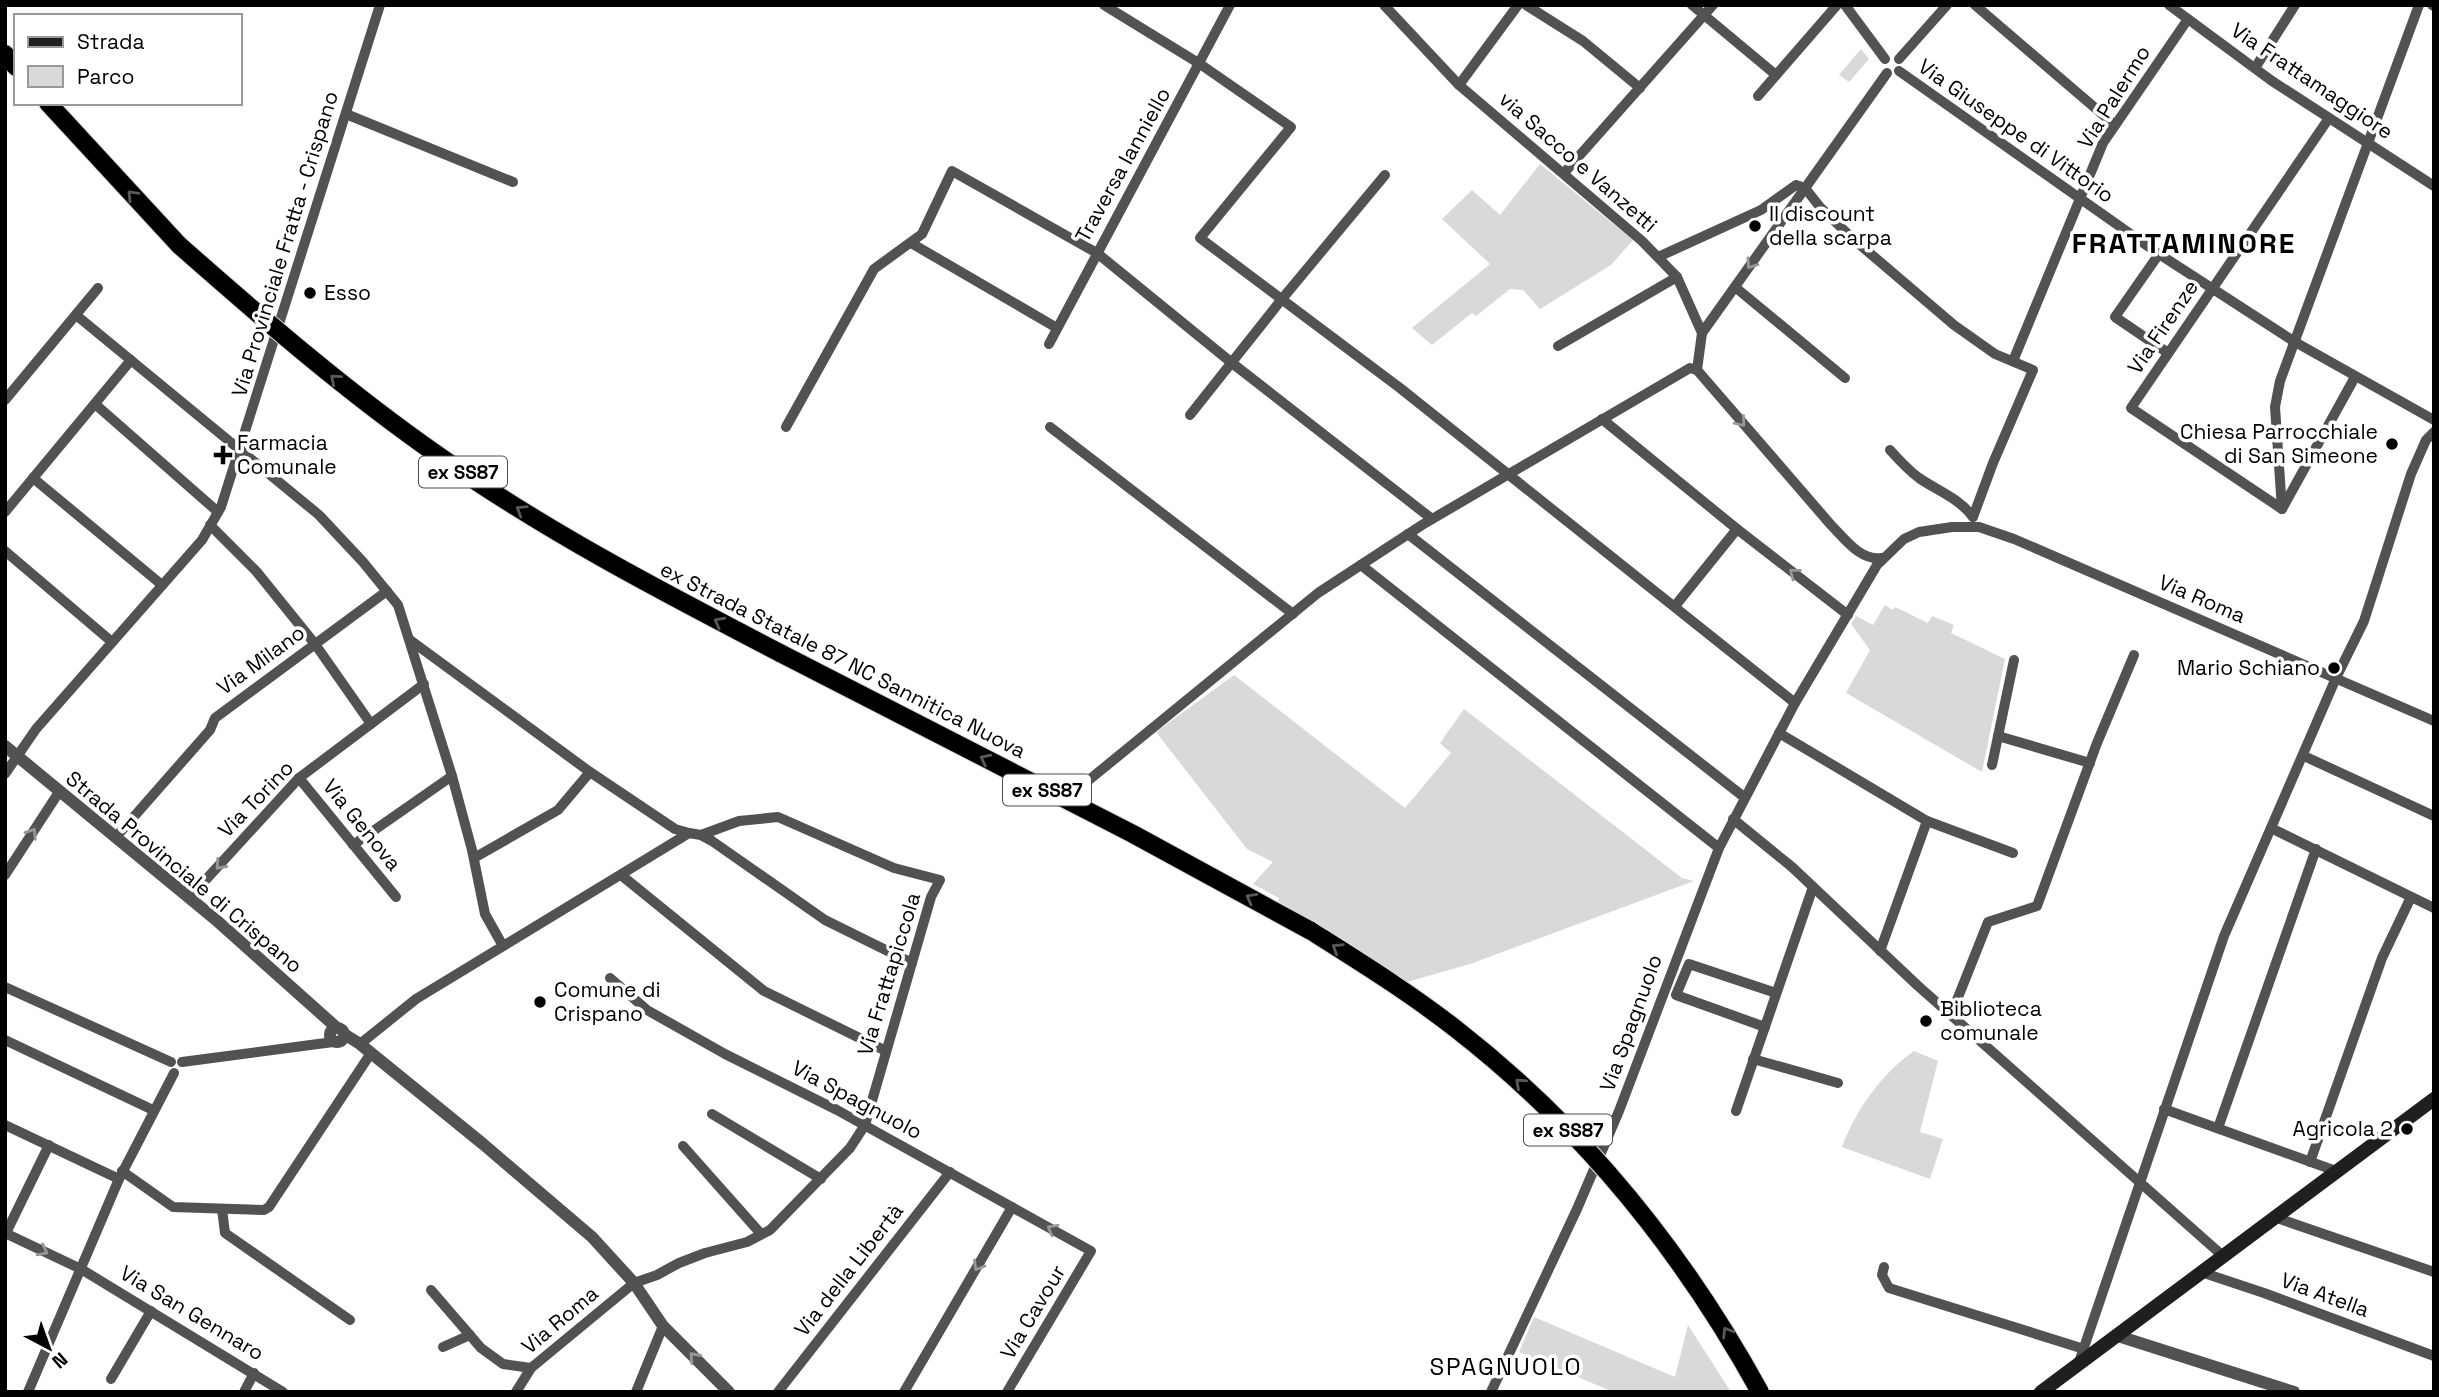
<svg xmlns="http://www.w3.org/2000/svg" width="2439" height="1397" viewBox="0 0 2439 1397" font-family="'Space Grotesk',sans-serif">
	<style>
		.green { fill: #d9d9d9 }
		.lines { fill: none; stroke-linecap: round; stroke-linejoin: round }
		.trunk-casing { stroke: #dbdbdb; stroke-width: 20 }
		.minor { stroke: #525252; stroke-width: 10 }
		.tertiary { stroke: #525252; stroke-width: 12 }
		.secondary { stroke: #1f1f1f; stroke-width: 14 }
		.trunk { stroke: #000; stroke-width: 18 }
		.trunk-bridge-casing { stroke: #dbdbdb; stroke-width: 20; stroke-linecap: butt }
		.trunk-bridge { stroke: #000; stroke-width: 18 }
		.oneway { stroke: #595959 }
		.oneway2 { stroke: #979797 }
		.poi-dot { fill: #000; stroke: #fff; stroke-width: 2.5 }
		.labels { text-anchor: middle; stroke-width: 7; stroke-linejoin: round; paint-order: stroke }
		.shield { fill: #fff; stroke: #4c4c4c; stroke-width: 2 }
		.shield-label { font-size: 19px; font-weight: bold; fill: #000 }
		.street-label { font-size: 21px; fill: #000; stroke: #fff }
		.poi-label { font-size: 21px; fill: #000; stroke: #fff; text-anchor: start }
		.quarter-label { font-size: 24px; letter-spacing: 2px; fill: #000; stroke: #fff }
		.district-label { font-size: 28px; font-weight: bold; letter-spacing: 2px; fill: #000; stroke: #fff }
	</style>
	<rect width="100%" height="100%" fill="#fff"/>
	<!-- green -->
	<g class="green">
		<path d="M1861,49L1869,59L1849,82L1839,75Z"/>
		<path d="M1540,164L1633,240L1611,265L1540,309L1523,290L1510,289L1476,316L1472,313L1432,345L1412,328L1490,264L1442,219L1472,190L1500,215Z"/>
		<path d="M1885,605L1893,610L1895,607L1928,623L1932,616L1954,625L1951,633L2005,659L1982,772L1846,693L1870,650L1851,624L1856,616L1873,625Z"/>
		<path d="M1234,675L1405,808L1451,753L1440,743L1464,709L1682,878L1694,881L1470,964L1407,982L1277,903L1279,898L1253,884L1273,862L1247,849L1156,732Z"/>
		<path d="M1914,1051L1938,1061L1920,1132L1943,1139L1930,1179L1842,1147C1856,1110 1881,1074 1914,1051Z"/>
		<path d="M1534,1317L1675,1377L1688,1325L1731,1392H1613L1519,1352Z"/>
	</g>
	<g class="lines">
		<!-- trunk casing -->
		<g class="trunk-casing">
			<g id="trunk">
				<path d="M5,54L16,67"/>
				<path d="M48,103L179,245"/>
				<path d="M780,653L1133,834L1311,931"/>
			</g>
		</g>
		<!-- minor -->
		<g class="minor">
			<path d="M1104,5L1200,64L1291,127L1200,238L1400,388L1795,703"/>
			<path d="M1384,5L1459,85L1642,241L1677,277L1702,333L1697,370"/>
			<path d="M1526,5L1583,41L1640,88"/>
			<path d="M1692,5L1776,75"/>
			<path d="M1845,5L1885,59"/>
			<path d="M1975,5L2115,125"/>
			<path d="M2169,5L2272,81L2434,186"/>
			<path d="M2432,5L2434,6"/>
			<path d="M1899,59L1947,5"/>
			<path d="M2255,68L2295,5"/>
			<path d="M1899,71L2159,254L2295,342L2434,420"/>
			<path d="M1459,85L1518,5"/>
			<path d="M1758,96L1837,5"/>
			<path d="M346,114L513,182"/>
			<path d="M2329,118L2131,408L2282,509L2355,377"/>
			<path d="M1564,173L1713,5"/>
			<path d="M911,243L1057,328"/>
			<path d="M2159,254L2115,317L2168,353"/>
			<path d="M1658,257L1761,210L1796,185L1805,188L1820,207L1852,238L1954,325L1995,354L2033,370L1993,463L1973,517"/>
			<path d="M1735,287L1845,378"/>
			<path d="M76,315L319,515L363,562L398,605L452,776L472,850L485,914L503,946"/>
			<path d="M1702,333L1887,73"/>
			<path d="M1049,344L1230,5"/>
			<path d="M1558,346L1677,277"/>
			<path d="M2013,361L2103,143L2188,19"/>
			<path d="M5,400L98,288"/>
			<path d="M95,404L218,512"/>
			<path d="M1190,415L1282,299L1385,175"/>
			<path d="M1602,419L1737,529L1848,615"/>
			<path d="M786,427L874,269L922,234L952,171L1097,253L1232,363L1432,519"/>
			<path d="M1050,427L1293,614"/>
			<path d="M1890,450C1899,460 1908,470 1919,478C1938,491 1959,498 1973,517"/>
			<path d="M33,478L162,585"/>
			<path d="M2282,509L2275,407L2280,381L2419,5"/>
			<path d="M5,512L131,360"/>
			<path d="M210,525L256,571L315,644L371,724"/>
			<path d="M1408,534L1744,797"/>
			<path d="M5,551L112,642"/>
			<path d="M1361,565L1719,848"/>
			<path d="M1675,606L1737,529"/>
			<path d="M410,640L590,772L675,829L689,833"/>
			<path d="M1779,733L1927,821L2013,853"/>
			<path d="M1998,736L2090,763"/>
			<path d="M2304,756L2434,816"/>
			<path d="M1992,765L2014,660"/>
			<path d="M5,774L36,729L202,540L221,507L380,5"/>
			<path d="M299,778L396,897"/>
			<path d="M1084,784L1318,593L1422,525L1690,368L1697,370L1831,525C1845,539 1860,561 1882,558"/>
			<path d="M1733,819L1792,867L1917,985L2223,1256"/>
			<path d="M2271,828L2434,908"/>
			<path d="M116,837L210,730L215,718L387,591"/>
			<path d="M353,845L452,776"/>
			<path d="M474,858L558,810L590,772"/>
			<path d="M5,875L59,792"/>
			<path d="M621,875L764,991L886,1051"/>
			<path d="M189,898L299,778L424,684"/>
			<path d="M1880,951L1927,821"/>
			<path d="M610,978L647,1010L725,1054L837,1110L1091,1251L1007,1392"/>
			<path d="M5,987L171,1062"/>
			<path d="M1951,1015L1988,922L2037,906L2097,743L2134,655"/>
			<path d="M1765,1027L1676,995L1689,964L1776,993"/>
			<path d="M5,1040L153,1110"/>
			<path d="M360,1044L416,999L689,833L701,835L712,841L825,920L912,963"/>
			<path d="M1753,1059L1838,1083"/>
			<path d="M182,1062L333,1042"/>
			<path d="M2164,1109L2336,1171"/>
			<path d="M1736,1111L1813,887"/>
			<path d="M712,1114L821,1179"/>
			<path d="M5,1125L119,1179"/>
			<path d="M2218,1128L2316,849"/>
			<path d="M683,1146L761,1234"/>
			<path d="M2310,1162L2382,958L2411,897"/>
			<path d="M122,1171L173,1207L264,1210L269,1207L371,1053"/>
			<path d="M222,1209L225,1233L350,1320"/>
			<path d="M2274,1217L2434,1272"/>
			<path d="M5,1233L81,1269L283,1392"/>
			<path d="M5,1235L49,1145"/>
			<path d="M1884,1267L1882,1275L1889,1288L2084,1349"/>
			<path d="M2201,1272L2264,1293L2434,1356"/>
			<path d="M431,1290L481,1348L503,1364L531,1368"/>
			<path d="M443,1347L470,1335"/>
			<path d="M2078,1365L2224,936L2336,678L2364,621L2411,474L2426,440L2434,432"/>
			<path d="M111,1379L151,1311"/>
			<path d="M28,1392L119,1179L174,1073"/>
			<path d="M244,1392L254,1373"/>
			<path d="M516,1392L531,1368L634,1283L657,1275L679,1263L705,1253L747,1242L770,1230L850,1148L865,1125L931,897L940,880L894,868L778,817L739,821L701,835"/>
			<path d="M636,1392L663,1326"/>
			<path d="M778,1392L950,1172"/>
			<path d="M904,1392L1012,1207"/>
			<path d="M1491,1392L1577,1209L1619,1111L1719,848L1795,703L1877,565L1904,539L1919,532L1952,527H1979L2014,539L2434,721"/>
		</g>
		<!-- tertiary -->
		<g class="tertiary">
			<path d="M5,746L215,919L337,1028"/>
			<circle cx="337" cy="1035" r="7"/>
			<path d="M344,1034L360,1044L483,1144L592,1237L634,1283L663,1326L729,1392"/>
			<path d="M2118,1336L2294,1392"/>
		</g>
		<!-- secondary -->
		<path class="secondary" d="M2041,1392L2434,1099"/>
		<!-- trunk -->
		<use href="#trunk" class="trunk"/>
		<!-- trunk-bridge casing -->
		<g class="trunk-bridge-casing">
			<g id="trunk-bridge">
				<path d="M179,245C263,319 347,392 439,456C547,532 663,592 780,653"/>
				<path d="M1311,931C1360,962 1410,993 1456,1029C1582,1127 1683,1252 1760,1392"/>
			</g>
		</g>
		<!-- trunk-bridge -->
		<use href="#trunk-bridge" class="trunk-bridge"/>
	</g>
	<!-- one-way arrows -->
	<defs><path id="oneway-chevron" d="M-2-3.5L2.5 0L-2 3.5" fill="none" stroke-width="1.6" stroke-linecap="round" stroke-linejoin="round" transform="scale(1.75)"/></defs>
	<g class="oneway">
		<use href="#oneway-chevron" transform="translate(132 195) rotate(-134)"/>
		<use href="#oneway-chevron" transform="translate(335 379) rotate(-140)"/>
		<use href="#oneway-chevron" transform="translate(521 510) rotate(-148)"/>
		<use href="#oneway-chevron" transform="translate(719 622) rotate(-152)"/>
		<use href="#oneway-chevron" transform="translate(985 759) rotate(-153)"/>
		<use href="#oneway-chevron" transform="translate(1251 898) rotate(-151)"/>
		<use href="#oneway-chevron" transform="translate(1337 948) rotate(-147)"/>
		<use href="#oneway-chevron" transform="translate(1520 1083) rotate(-138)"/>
		<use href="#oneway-chevron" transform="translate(1727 1332) rotate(-122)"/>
	</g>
	<g class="oneway2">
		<use href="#oneway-chevron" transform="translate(1751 264) rotate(125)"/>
		<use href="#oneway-chevron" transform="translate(1741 422) rotate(50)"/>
		<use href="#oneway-chevron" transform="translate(1794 573) rotate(-142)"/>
		<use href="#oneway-chevron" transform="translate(32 833) rotate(-57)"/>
		<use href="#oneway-chevron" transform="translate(220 865) rotate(132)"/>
		<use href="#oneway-chevron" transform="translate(1052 1229) rotate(-151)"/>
		<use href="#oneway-chevron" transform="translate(43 1251) rotate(26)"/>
		<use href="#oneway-chevron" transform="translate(978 1266) rotate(120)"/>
		<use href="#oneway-chevron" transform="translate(694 1357) rotate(-132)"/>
	</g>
	<!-- markers -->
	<g class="poi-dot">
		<circle cx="1755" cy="226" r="7"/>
		<circle cx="310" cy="293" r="7"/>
		<circle cx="2392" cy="444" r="7"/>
		<path d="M219.5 444.5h7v7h7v7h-7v7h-7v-7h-7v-7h7z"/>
		<circle cx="2334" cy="668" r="7"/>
		<circle cx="540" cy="1002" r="7"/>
		<circle cx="1926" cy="1021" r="7"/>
		<circle cx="2407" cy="1129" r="7"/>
	</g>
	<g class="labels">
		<!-- shield labels -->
		<g class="shield">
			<rect x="419" y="456.5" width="88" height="31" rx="5"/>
			<rect x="1003" y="774.5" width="88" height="31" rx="5"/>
			<rect x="1524" y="1114.5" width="88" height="31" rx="5"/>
		</g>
		<g class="shield-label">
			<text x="463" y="479">ex SS87</text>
			<text x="1047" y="797">ex SS87</text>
			<text x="1568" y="1137">ex SS87</text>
		</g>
		<!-- street labels -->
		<g class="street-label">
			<text transform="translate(2312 81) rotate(34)" y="7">Via Frattamaggiore</text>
			<text transform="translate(2114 97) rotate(-58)" y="7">Via Palermo</text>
			<text transform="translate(2016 131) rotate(35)" y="7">Via Giuseppe di Vittorio</text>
			<text transform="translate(1578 162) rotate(41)" y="7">via Sacco e Vanzetti</text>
			<text transform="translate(1123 165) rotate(-61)" y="7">Traversa Ianniello</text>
			<text transform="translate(285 244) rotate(-73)" y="7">Via Provinciale Fratta - Crispano</text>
			<text transform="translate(2163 327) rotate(-56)" y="7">Via Firenze</text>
			<text transform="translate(2202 599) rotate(23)" y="7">Via Roma</text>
			<text transform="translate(261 660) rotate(-36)" y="7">Via Milano</text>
			<text transform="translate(843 660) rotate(27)" y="7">ex Strada Statale 87 NC Sannitica Nuova</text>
			<text transform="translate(256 799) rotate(-46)" y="7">Via Torino</text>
			<text transform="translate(362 825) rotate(51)" y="7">Via Genova</text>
			<text transform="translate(184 872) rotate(40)" y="7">Strada Provinciale di Crispano</text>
			<text transform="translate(889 974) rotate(-73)" y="7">Via Frattapiccola</text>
			<text transform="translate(1631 1023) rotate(-70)" y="7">Via Spagnuolo</text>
			<text transform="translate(857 1100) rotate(28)" y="7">Via Spagnuolo</text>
			<text transform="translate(849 1270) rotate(-52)" y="7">Via della Libertà</text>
			<text transform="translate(2325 1295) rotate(20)" y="7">Via Atella</text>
			<text transform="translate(1033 1312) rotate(-59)" y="7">Via Cavour</text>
			<text transform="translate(192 1313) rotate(31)" y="7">Via San Gennaro</text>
			<text transform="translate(560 1320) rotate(-40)" y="7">Via Roma</text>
		</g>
		<!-- poi labels -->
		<g class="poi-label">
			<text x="1769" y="221">Il discount<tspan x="1769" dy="24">della scarpa</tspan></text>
			<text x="324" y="300">Esso</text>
			<text x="2378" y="439" text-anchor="end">Chiesa Parrocchiale<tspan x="2378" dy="24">di San Simeone</tspan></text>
			<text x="237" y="450">Farmacia<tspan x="237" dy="24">Comunale</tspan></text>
			<text x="2320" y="675" text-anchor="end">Mario Schiano</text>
			<text x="554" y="997">Comune di<tspan x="554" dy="24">Crispano</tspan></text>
			<text x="1940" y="1016">Biblioteca<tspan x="1940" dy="24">comunale</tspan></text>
			<text x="2393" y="1136" text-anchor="end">Agricola 2</text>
		</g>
		<!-- quarter labels -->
		<g class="quarter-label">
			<text x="1506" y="1375">SPAGNUOLO</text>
		</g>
		<!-- district labels -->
		<g class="district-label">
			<text x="2184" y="253">FRATTAMINORE</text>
		</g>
	</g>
	<!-- border -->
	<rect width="2439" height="1397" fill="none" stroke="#000000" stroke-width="14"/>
	<!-- legend -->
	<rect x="14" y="14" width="228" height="91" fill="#ffffff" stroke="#999999" stroke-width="2"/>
	<rect x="28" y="37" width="35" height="10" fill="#1f1f1f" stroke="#999999" stroke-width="2"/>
	<text x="77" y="49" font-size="21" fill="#000000">Strada</text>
	<rect x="28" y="66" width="35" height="21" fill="#d9d9d9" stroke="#999999" stroke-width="2"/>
	<text x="77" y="84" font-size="21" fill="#000000">Parco</text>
	<!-- north arrow -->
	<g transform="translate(49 1348) rotate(139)" stroke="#ffffff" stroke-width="5" paint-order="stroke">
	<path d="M0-5L12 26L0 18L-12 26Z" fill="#000000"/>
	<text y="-10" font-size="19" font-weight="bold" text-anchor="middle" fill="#000000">N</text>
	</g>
</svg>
